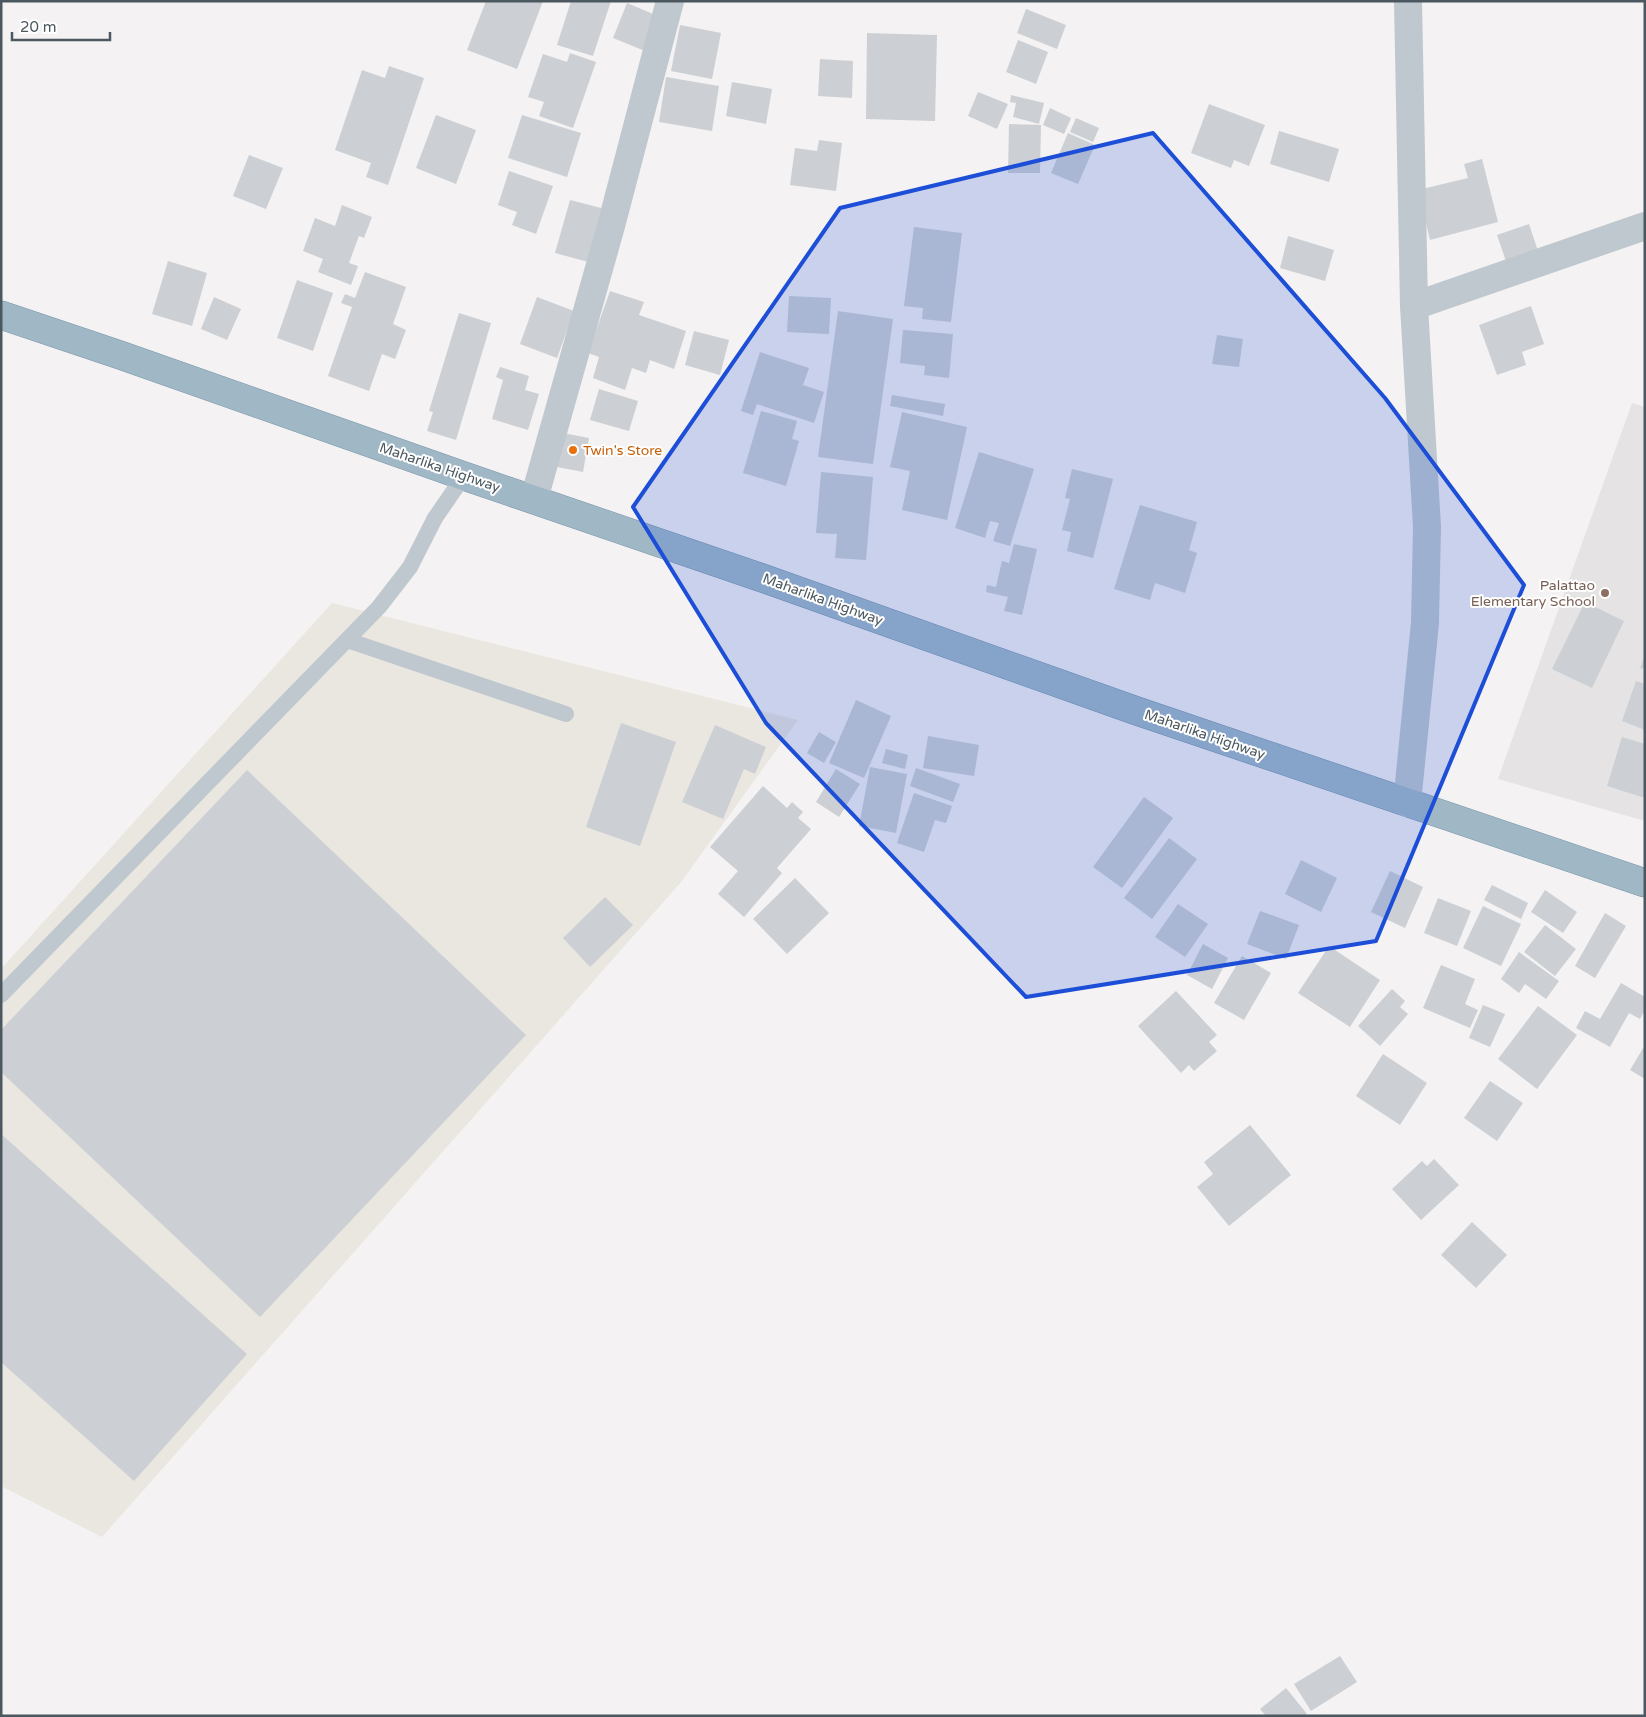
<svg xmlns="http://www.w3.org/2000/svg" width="1646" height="1717" viewBox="0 0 1646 1717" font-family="'Varela Round',sans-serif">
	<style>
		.commercial { fill: #eae6e0 }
		.education { fill: #e5e3e4 }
		.building { fill: #ccd0d4 }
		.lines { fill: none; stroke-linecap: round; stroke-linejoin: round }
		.trunk-casing { stroke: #7895a9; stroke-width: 29 }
		.service { stroke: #bfc8ce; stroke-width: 16 }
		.minor { stroke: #bfc8ce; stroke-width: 28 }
		.trunk { stroke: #a0b8c6; stroke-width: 28 }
		.marked { fill: #1d4ed8; fill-opacity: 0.2; stroke: #1d4ed8; stroke-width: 4; stroke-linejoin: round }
		.food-dot { fill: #e8710a; stroke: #fff; stroke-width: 2 }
		.education-dot { fill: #8d6e63; stroke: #fff; stroke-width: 2 }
		.labels { text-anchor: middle; stroke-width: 4; stroke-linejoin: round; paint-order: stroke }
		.food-label { font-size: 14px; fill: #c56008; stroke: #fff; text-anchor: start }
		.street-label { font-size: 14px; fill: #4b585f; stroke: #fff }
		.education-label { font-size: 14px; fill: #785e54; stroke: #fff; text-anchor: end }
	</style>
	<rect width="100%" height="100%" fill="#f4f2f2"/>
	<!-- commercial -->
	<path class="commercial" d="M332,603L798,720L681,882L102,1537L1,1486V969Z"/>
	<!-- education -->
	<path class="education" d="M1632,403L1645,407V821L1498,779Z"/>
	<!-- building -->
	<g class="building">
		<path d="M486,1H543L517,69L467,50Z"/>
		<path d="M571,1H611L593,56L557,45Z"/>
		<path d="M627,3L658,16L645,51L613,38Z"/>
		<path d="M1026,9L1066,25L1057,49L1017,33Z"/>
		<path d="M680,25L721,33L712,79L671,71Z"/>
		<path d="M867,33L937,35L935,121L866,119Z"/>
		<path d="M1018,40L1048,52L1036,84L1006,72Z"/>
		<path d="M570,53L596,62L573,128L539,116L544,102L528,97L543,54L567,62Z"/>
		<path d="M820,59L853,61L852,98L818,96Z"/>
		<path d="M389,66L424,78L388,185L366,177L371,163L335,150L362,70L385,78Z"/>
		<path d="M666,77L719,86L712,131L659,122Z"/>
		<path d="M732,82L772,89L766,124L726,116Z"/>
		<path d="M978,92L1008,104L997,129L968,116Z"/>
		<path d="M1011,95L1044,103L1039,124L1013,117L1016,103L1010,102Z"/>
		<path d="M1209,104L1265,125L1249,166L1234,160L1231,168L1191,153Z"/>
		<path d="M1050,108L1071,118L1064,134L1043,125Z"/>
		<path d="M436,115L476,130L456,184L416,168Z"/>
		<path d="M522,115L581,133L567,177L508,158Z"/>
		<path d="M1076,118L1099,128L1093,142L1070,132Z"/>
		<path d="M1009,124L1041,125L1040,173H1008Z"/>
		<path d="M1279,131L1339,149L1329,182L1270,164Z"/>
		<path d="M1068,133L1095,145L1078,184L1051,173Z"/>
		<path d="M819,140L842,143L836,191L790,185L795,148L817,151Z"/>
		<path d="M249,155L283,168L266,209L233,196Z"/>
		<path d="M1482,159L1498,222L1430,240L1418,190L1468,178L1464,164Z"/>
		<path d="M509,171L553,186L536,234L512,225L517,212L498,205Z"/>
		<path d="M570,200L605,209L592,263L555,253Z"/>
		<path d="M342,205L372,217L364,238L359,236L349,263L358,266L351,285L318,272L323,259L303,251L315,218L335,226Z"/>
		<path d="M1529,224L1540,257L1508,267L1497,235Z"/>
		<path d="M914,227L962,233L951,322L922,319L923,308L904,306Z"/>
		<path d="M1288,236L1334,250L1325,281L1280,268Z"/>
		<path d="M168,261L207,273L192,326L152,314Z"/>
		<path d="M365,272L406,287L393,324L406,330L395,359L382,354L369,391L328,376L352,307L341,303L345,294L355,298Z"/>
		<path d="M297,280L333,293L313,351L277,338Z"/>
		<path d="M610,291L644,302L639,315L686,331L674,369L650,360L646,373L632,368L625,390L593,378L599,357L588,353Z"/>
		<path d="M789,296L831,298L829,334L787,332Z"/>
		<path d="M214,297L241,309L227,340L201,329Z"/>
		<path d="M537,297L574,311L557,358L520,344Z"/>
		<path d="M1531,306L1544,344L1522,352L1526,365L1497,375L1479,325Z"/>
		<path d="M838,311L893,319L873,464L818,457Z"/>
		<path d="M459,313L491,323L456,440L427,431L433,412L429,411Z"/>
		<path d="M903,330L953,334L949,378L924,375L925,366L900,363Z"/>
		<path d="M694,331L729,340L720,375L685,365Z"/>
		<path d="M1217,335L1243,339L1239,367L1212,364Z"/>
		<path d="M760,352L809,368L803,385L824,392L814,423L757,404L753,415L741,411Z"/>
		<path d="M500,367L529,376L525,390L539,394L528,430L492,419L503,380L496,377Z"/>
		<path d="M599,389L638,401L629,431L590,420Z"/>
		<path d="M892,395L945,404L943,416L890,406Z"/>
		<path d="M761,411L797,421L792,439L799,441L786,486L743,473Z"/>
		<path d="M902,412L967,427L947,520L902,510L910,471L890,467Z"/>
		<path d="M563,433L589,438L583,472L557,467Z"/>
		<path d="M979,452L1034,469L1010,546L993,541L999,523L990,521L985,538L955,528Z"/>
		<path d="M1072,469L1113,479L1093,558L1067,551L1071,532L1062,530L1070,499L1065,498Z"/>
		<path d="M821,472L873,477L866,560L835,558L837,534L816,533Z"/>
		<path d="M1140,505L1197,522L1189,550L1197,553L1185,593L1155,583L1150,600L1114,589Z"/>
		<path d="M1014,544L1037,549L1022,615L1004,611L1008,597L986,592L987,585L996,587L1002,561L1009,563Z"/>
		<path d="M1585,602L1624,621L1592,688L1552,669Z"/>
		<path d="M1645,655V669L1640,668Z"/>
		<path d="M1636,681L1645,684V730L1622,721Z"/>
		<path d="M856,700L891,716L864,778L829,763Z"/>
		<path d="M621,723L676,742L640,846L586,827Z"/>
		<path d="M715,725L766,747L755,774L744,769L723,819L682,802Z"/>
		<path d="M819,732L836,742L824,763L807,753Z"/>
		<path d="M928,736L979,745L974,776L923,768Z"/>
		<path d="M1622,737L1645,744V798L1607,786Z"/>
		<path d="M886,749L908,755L905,769L882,763Z"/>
		<path d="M870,767L907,774L896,833L859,826Z"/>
		<path d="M916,768L960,784L953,802L910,786Z"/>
		<path d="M836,769L860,784L839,817L816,802Z"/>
		<path d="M247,770L526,1035L260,1317L1,1072V1030Z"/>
		<path d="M763,786L787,808L792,802L803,812L798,818L811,829L777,868L782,873L744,917L718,894L738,871L710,847Z"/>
		<path d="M914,793L952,806L946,823L935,820L924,852L897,843Z"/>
		<path d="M1144,797L1173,818L1122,888L1093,867Z"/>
		<path d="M1169,838L1197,859L1152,919L1124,898Z"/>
		<path d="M1301,860L1337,878L1321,912L1285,894Z"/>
		<path d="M1390,871L1423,887L1405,928L1371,912Z"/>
		<path d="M795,878L829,913L787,954L753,919Z"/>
		<path d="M1492,885L1528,903L1521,919L1484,900Z"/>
		<path d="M1545,890L1577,912L1563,933L1531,912Z"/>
		<path d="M605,897L633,925L590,967L563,938Z"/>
		<path d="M1438,898L1471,911L1457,946L1424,933Z"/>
		<path d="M1178,904L1208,924L1185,957L1155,937Z"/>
		<path d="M1483,906L1521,924L1501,966L1463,948Z"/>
		<path d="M1260,911L1299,925L1286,959L1247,944Z"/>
		<path d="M1605,913L1626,926L1595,978L1575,966Z"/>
		<path d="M1545,925L1576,949L1555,976L1524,952Z"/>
		<path d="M1203,944L1228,958L1212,989L1187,975Z"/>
		<path d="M1329,946L1380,980L1350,1027L1298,993Z"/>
		<path d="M1519,952L1559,981L1546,999L1525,984L1519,993L1501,979Z"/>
		<path d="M1242,956L1271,973L1244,1020L1214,1003Z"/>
		<path d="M1441,965L1475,979L1465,1004L1478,1010L1470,1028L1423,1008Z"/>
		<path d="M1621,983L1645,997V1010L1640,1019L1629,1013L1610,1047L1576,1028L1585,1011L1600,1019Z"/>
		<path d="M1392,989L1405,1001L1400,1007L1408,1014L1380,1046L1358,1026Z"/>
		<path d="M1176,991L1217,1035L1209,1042L1217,1051L1194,1071L1189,1065L1181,1073L1138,1026Z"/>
		<path d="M1483,1005L1505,1014L1490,1047L1469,1038Z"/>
		<path d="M1538,1006L1577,1035L1537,1089L1498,1059Z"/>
		<path d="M1645,1045V1079L1630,1070Z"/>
		<path d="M1383,1054L1427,1083L1400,1125L1356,1096Z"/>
		<path d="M1490,1081L1523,1103L1497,1141L1464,1118Z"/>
		<path d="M1250,1125L1291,1175L1229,1226L1197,1187L1213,1174L1204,1162Z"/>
		<path d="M1,1134L247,1354L134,1481L1,1362Z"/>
		<path d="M1434,1159L1459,1185L1421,1220L1392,1189L1422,1161L1427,1166Z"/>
		<path d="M1472,1222L1507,1255L1476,1288L1441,1255Z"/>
		<path d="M1340,1656L1357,1682L1311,1711L1294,1684Z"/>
		<path d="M1286,1688L1307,1714L1304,1716H1266L1260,1709Z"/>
	</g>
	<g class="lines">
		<!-- trunk casing -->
		<g class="trunk-casing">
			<path id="trunk" d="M1,315L120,355L464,476L768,580L1134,710L1645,883"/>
		</g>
		<!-- service -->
		<g class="service">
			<path d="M347,640L566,714"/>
			<path d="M1,995L379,607L410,567L435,518L464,476"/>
		</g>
		<!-- minor -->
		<g class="minor">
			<path d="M1414,306L1645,226"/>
			<path d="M534,499L611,226L670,1"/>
			<path d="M1407,803L1425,623L1427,527L1414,306L1408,1"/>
		</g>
		<!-- trunk -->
		<use href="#trunk" class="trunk"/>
	</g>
	<!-- marked area -->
	<path class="marked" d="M1153,133L1385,398L1524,585L1376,941L1026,997L766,723L633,507L840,208Z"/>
	<!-- markers -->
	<circle class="food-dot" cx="573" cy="450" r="5"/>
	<circle class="education-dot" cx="1605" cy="593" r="5"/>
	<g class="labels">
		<!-- food labels -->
		<g class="food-label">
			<text x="583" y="455">Twin's Store</text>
		</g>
		<!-- street labels -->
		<g class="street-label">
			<text transform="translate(440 467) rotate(19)" y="5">Maharlika Highway</text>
			<text transform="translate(823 599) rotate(20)" y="5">Maharlika Highway</text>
			<text transform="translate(1205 734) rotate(19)" y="5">Maharlika Highway</text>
		</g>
		<!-- education labels -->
		<g class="education-label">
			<text x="1595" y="590">Palattao<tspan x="1595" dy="16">Elementary School</tspan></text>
		</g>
	</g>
	<!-- border -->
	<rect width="1646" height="1717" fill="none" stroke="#4b585f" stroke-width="5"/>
	<!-- scale -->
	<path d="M12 32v8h98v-8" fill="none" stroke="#4b585f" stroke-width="2.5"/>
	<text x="20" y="32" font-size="15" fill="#4b585f" stroke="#ffffff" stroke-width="4" paint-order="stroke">20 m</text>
</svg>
